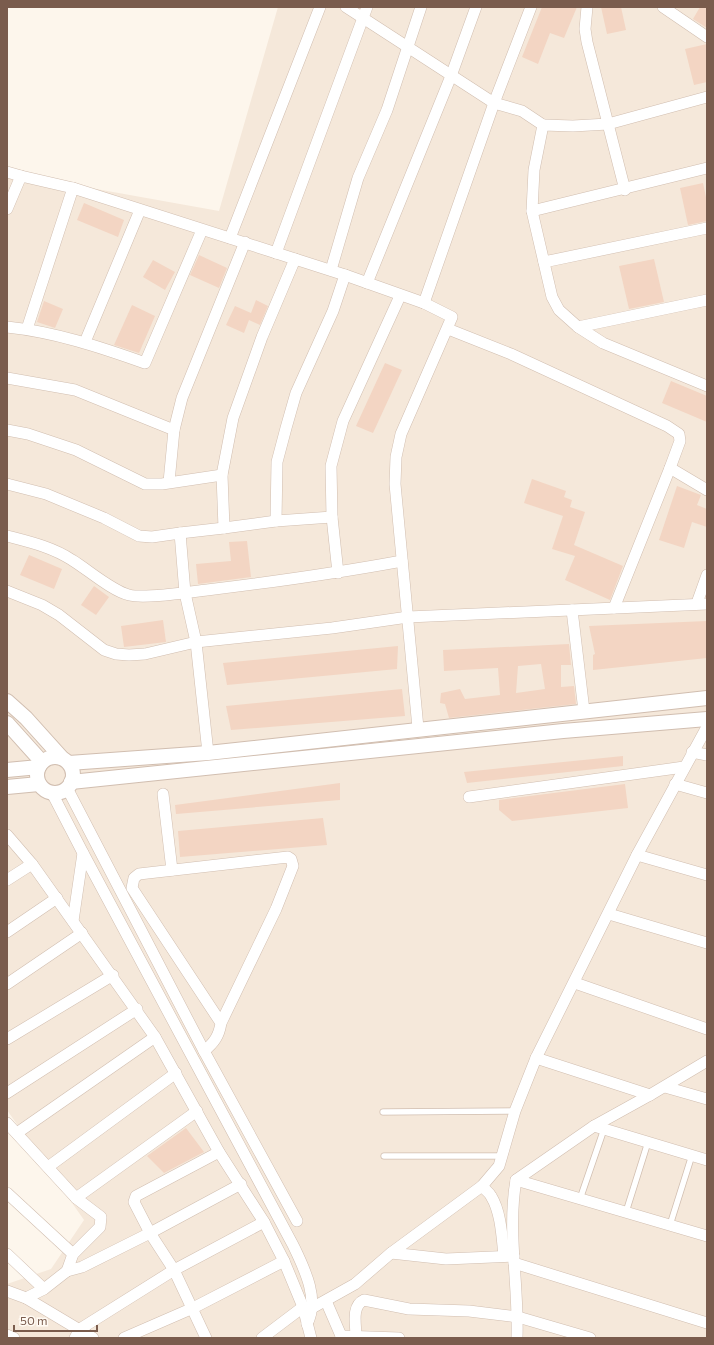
<svg xmlns="http://www.w3.org/2000/svg" width="714" height="1345" viewBox="0 0 714 1345" font-family="Commissioner,sans-serif">
	<style>
		.residential { fill: #f5e8da }
		.building { fill: #f3d5c3; fill-rule: evenodd }
		.lines { fill: none; stroke-linecap: round; stroke-linejoin: round }
		.service-casing { stroke: #d1beb0; stroke-width: 7 }
		.minor-casing { stroke: #d1beb0; stroke-width: 12 }
		.tertiary-casing { stroke: #d1beb0; stroke-width: 16 }
		.service { stroke: #fff; stroke-width: 5.5 }
		.minor { stroke: #fff; stroke-width: 11 }
		.tertiary { stroke: #fff; stroke-width: 14 }
	</style>
	<rect width="100%" height="100%" fill="#fdf6ec"/>
	<!-- residential -->
	<path class="residential" d="M278,7H707V1338H7V1284L51,1269L84,1220L7,1110V173L219,211Z"/>
	<!-- building -->
	<g class="building">
		<path d="M542,7H577L564,38L550,33L538,64L522,57Z"/>
		<path d="M601,7H621L626,30L607,34Z"/>
		<path d="M700,7H707V28L693,19Z"/>
		<path d="M707,44V82L694,85L685,49Z"/>
		<path d="M703,183L707,202V221L688,225L680,188Z"/>
		<path d="M84,203L124,220L118,237L77,220Z"/>
		<path d="M199,255L227,268L219,288L190,275Z"/>
		<path d="M654,259L664,302L629,309L619,266Z"/>
		<path d="M153,260L175,272L165,290L143,277Z"/>
		<path d="M256,300L268,306L260,325L249,320L244,333L226,325L235,306L251,313Z"/>
		<path d="M44,301L63,309L55,328L37,322Z"/>
		<path d="M132,305L155,316L139,353L114,345Z"/>
		<path d="M385,363L402,370L373,433L356,426Z"/>
		<path d="M671,381L707,396V422L662,403Z"/>
		<path d="M532,479L566,491L564,497L572,500L570,507L585,512L574,545L623,566L610,600L565,580L575,556L552,549L563,516L524,503Z"/>
		<path d="M677,486L701,495L697,505L707,509V527L692,522L684,548L659,540Z"/>
		<path d="M247,541L251,577L198,584L196,564L231,561L229,542Z"/>
		<path d="M29,555L62,569L54,589L20,575Z"/>
		<path d="M94,586L109,597L96,615L81,605Z"/>
		<path d="M163,620L166,642L124,647L121,626Z"/>
		<path d="M707,621V658L593,670V655L595,654L589,626Z"/>
		<path d="M569,644L571,665H561V687L574,686L576,704L449,718L445,704L440,703L441,693L460,689L465,699L500,695L498,668L444,671L443,650ZM541,664L545,689L516,693L518,666Z"/>
		<path d="M398,646L397,669L227,685L223,663Z"/>
		<path d="M402,689L405,716L231,730L226,706Z"/>
		<path d="M623,756V766L467,783L464,772Z"/>
		<path d="M340,783V800L176,814L175,805Z"/>
		<path d="M625,784L628,808L512,821L499,810V800Z"/>
		<path d="M323,818L327,845L180,857L178,831Z"/>
		<path d="M186,1128L204,1152L164,1173L147,1156Z"/>
	</g>
	<g class="lines">
		<!-- service casing -->
		<g class="service-casing">
			<g id="service">
				<path d="M383,1112L515,1111"/>
				<path d="M384,1156H502"/>
				<path d="M580,1199L604,1129"/>
				<path d="M626,1212L648,1142"/>
				<path d="M670,1225L692,1155"/>
			</g>
		</g>
		<!-- minor casing -->
		<g class="minor-casing">
			<g id="minor">
				<path d="M346,7L494,103L522,111L543,125"/>
				<path d="M587,7L585,29L587,42L625,190"/>
				<path d="M663,7L707,37"/>
				<path d="M707,97L608,124L573,126L543,125L534,170L532,211L552,297L559,310L578,327L603,343L707,386"/>
				<path d="M7,172L21,176"/>
				<path d="M7,209L21,176L73,188"/>
				<path d="M532,211L707,168"/>
				<path d="M230,238L320,7"/>
				<path d="M276,253L367,7"/>
				<path d="M295,259L262,337L233,418L222,475L224,528L276,521L332,517"/>
				<path d="M544,262L707,228"/>
				<path d="M331,270L358,178L387,110L421,7"/>
				<path d="M367,283L451,76L476,7"/>
				<path d="M424,303L494,103L531,7"/>
				<path d="M7,327C55,332 100,347 145,363L202,230"/>
				<path d="M578,327L707,300"/>
				<path d="M27,329L73,188L345,275L424,303L452,317L401,434L396,457L395,484L418,728"/>
				<path d="M448,329L511,354L667,426L679,434L680,441L670,468L614,608"/>
				<path d="M85,342L140,210"/>
				<path d="M7,378L75,390L174,430"/>
				<path d="M7,430L28,434L76,450L145,484H162L222,475"/>
				<path d="M670,468L707,490"/>
				<path d="M169,482L174,430L182,398L245,242"/>
				<path d="M7,484L46,494L104,518L139,536L152,537L180,533L185,593L196,642L208,753"/>
				<path d="M276,521L277,462L286,428L296,393L333,311L345,275"/>
				<path d="M180,533L224,528"/>
				<path d="M7,536C30,542 52,547 72,560C87,569 112,591 129,595C145,599 189,592 207,590C273,582 337,573 402,561"/>
				<path d="M338,573L332,517L331,466L343,421L400,296"/>
				<path d="M7,591L42,605L59,615L104,650L116,654L129,655L145,654L196,642L332,628L408,617L707,604"/>
				<path d="M697,603L707,575"/>
				<path d="M572,610L584,711"/>
				<path d="M692,752L707,755"/>
				<path d="M675,784L707,793"/>
				<path d="M67,788L204,1051L297,1221"/>
				<path d="M52,793L83,853L293,1245C304,1268 320,1299 307,1324"/>
				<path d="M163,794L172,870"/>
				<path d="M469,797L684,767"/>
				<path d="M7,835L32,864L155,1037L219,1152L264,1222L284,1261L303,1307L311,1338"/>
				<path d="M637,855L707,875"/>
				<path d="M7,880L32,864"/>
				<path d="M609,914L707,943"/>
				<path d="M73,921L83,853"/>
				<path d="M7,932L57,898"/>
				<path d="M575,983L707,1029"/>
				<path d="M7,984L82,933"/>
				<path d="M7,1039L113,975"/>
				<path d="M204,1051C214,1043 219,1036 221,1023L276,909L293,866L291,859L288,857L139,874L134,878L132,888L221,1023"/>
				<path d="M536,1058L650,1095"/>
				<path d="M665,1087L707,1099"/>
				<path d="M7,1093L137,1009"/>
				<path d="M7,1123L76,1198L101,1217L100,1227L73,1254L67,1271"/>
				<path d="M594,1126L707,1160"/>
				<path d="M17,1133L155,1037"/>
				<path d="M48,1167L176,1073"/>
				<path d="M516,1180L707,1236"/>
				<path d="M482,1186C485,1190 489,1192 491,1196C501,1212 502,1237 504,1256"/>
				<path d="M7,1193L73,1254"/>
				<path d="M76,1198L197,1111"/>
				<path d="M391,1253L446,1259L514,1256"/>
				<path d="M7,1254L44,1289"/>
				<path d="M514,1263L707,1323"/>
				<path d="M7,1291L26,1298L93,1338"/>
				<path d="M26,1298L44,1289L67,1271L82,1267L150,1233L241,1184"/>
				<path d="M326,1301L342,1338"/>
				<path d="M312,1308L355,1284L391,1253L482,1186L499,1166L515,1111L536,1058L637,855L707,727"/>
				<path d="M7,1335L14,1338"/>
				<path d="M341,1336L399,1338"/>
				<path d="M356,1336C356,1325 351,1306 364,1300L409,1309L469,1311L518,1317L590,1338"/>
				<path d="M75,1338L80,1329L174,1270L264,1222"/>
				<path d="M124,1338L193,1308L284,1261"/>
				<path d="M206,1338L174,1270L150,1233L134,1202L136,1196L219,1152"/>
				<path d="M262,1338L303,1307"/>
				<path d="M517,1338C519,1286 507,1232 516,1180L594,1126L650,1095L707,1061"/>
			</g>
		</g>
		<!-- tertiary casing -->
		<g class="tertiary-casing">
			<g id="tertiary">
				<path d="M7,701L26,718L62,758"/>
				<path d="M7,723L42,762"/>
				<circle cx="55" cy="775" r="18"/>
				<path d="M69,763L208,753L707,698"/>
				<path d="M7,770L39,767"/>
				<path d="M71,782L563,731L707,719"/>
				<path d="M7,787L39,784"/>
			</g>
		</g>
		<!-- service -->
		<use href="#service" class="service"/>
		<!-- minor -->
		<use href="#minor" class="minor"/>
		<!-- tertiary -->
		<use href="#tertiary" class="tertiary"/>
	</g>
	<!-- border -->
	<rect width="714" height="1345" fill="none" stroke="#7a5c4d" stroke-width="16"/>
	<!-- scale -->
	<path d="M14 1325v6h83v-6" fill="none" stroke="#7a5c4d" stroke-width="2"/>
	<text x="20" y="1325" font-size="12" fill="#7a5c4d" stroke="#fffaf3" stroke-width="3" paint-order="stroke">50 m</text>
</svg>
